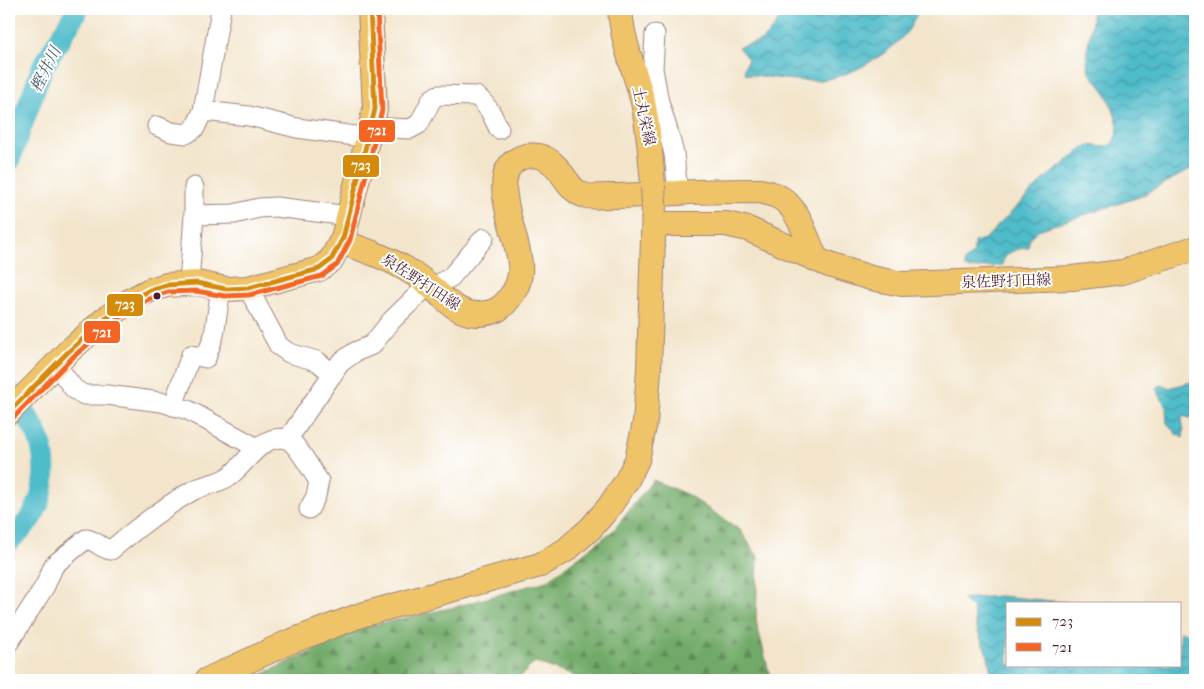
<svg xmlns="http://www.w3.org/2000/svg" width="1204" height="689" viewBox="0 0 1204 689" font-family="'IM FELL French Canon','Noto Serif JP',serif">
	<style>
		.forest { fill: url(#forest-firs); stroke: #5e644a }
		.water { fill: url(#water-waves); stroke: #4d6e7a }
		.lines { fill: none; stroke-linecap: round; stroke-linejoin: round }
		.river { stroke: #50bcca; stroke-width: 22 }
		.minor-casing { stroke: #9e827c; stroke-width: 21 }
		.major-casing { stroke: #9e827c; stroke-width: 26 }
		.minor { stroke: #fff; stroke-width: 19 }
		.major { stroke: #efc469; stroke-width: 24 }
		.major-bridge-casing { stroke: #9e827c; stroke-width: 26; stroke-linecap: butt }
		.major-bridge { stroke: #efc469; stroke-width: 24 }
		.bus-1-casing { stroke: #fff; stroke-width: 9 }
		.bus-2-casing { stroke: #fff; stroke-width: 9 }
		.bus-1 { stroke: #d48b09; stroke-width: 5 }
		.bus-2 { stroke: #f26522; stroke-width: 5 }
		.bus-dot { fill: #4a1f2b; stroke: #fff; stroke-width: 2 }
		.labels { text-anchor: middle; stroke-width: 4; stroke-linejoin: round; paint-order: stroke }
		.street-label { font-size: 15px; fill: #4a1f2b; stroke: #fff }
		.water-label { font-size: 16px; font-style: italic; fill: #4c5e6b; stroke: #fff }
		.line-badge { stroke: #fff; stroke-width: 2 }
		.badge-label { font-size: 14px; text-anchor: middle; font-weight: bold; fill: #fff }
	</style>
	<defs>
		<pattern id="forest-firs" width="22" height="20" patternUnits="userSpaceOnUse" patternTransform="scale(1.25)"><rect width="22" height="20" fill="#71aa68"/><path d="M5 1l3.5 6h-7zM16 11l3.5 6h-7z" fill="#5f8a56"/></pattern>
		<pattern id="water-waves" width="16" height="10" patternUnits="userSpaceOnUse" patternTransform="scale(1.25)"><rect width="16" height="10" fill="#50bcca"/><path d="M0 5q4-4 8 0t8 0" fill="none" stroke="#4498a4"/></pattern>
	</defs>
	<rect width="100%" height="100%" fill="#fff"/>
	<filter id="ink" filterUnits="userSpaceOnUse"><feTurbulence type="fractalNoise" baseFrequency=".02" numOctaves="2"/><feDisplacementMap in="SourceGraphic" scale="10" xChannelSelector="R" yChannelSelector="G"/><feConvolveMatrix kernelMatrix="1 2 1 2 8 2 1 2 1" color-interpolation-filters="sRGB"/></filter>
	<filter id="wash" filterUnits="userSpaceOnUse"><feTurbulence type="fractalNoise" baseFrequency=".0096" numOctaves="4" result="noise"/><feDisplacementMap in="SourceGraphic" scale="20" xChannelSelector="R" yChannelSelector="G"/><feGaussianBlur stdDeviation="1.12" result="paint"/><feColorMatrix in="noise" values="0 0 0 0 0 0 0 0 0 0 0 0 0 0 0 0 0 1.4 0 .05"/><feComposite in="paint" operator="in"/></filter>
	<g filter="url(#wash)">
		<rect width="100%" height="100%" fill="#f3e5cc"/>
		<!-- forest -->
		<path class="forest" d="M653,480L688,495L740,530L758,557L756,621L771,680H576L571,675L535,662L517,680H250L364,627L455,607L547,581L614,530Z"/>
		<!-- water -->
		<g class="water">
			<path d="M785,9H920C916,15 913,23 909,29C892,53 849,78 820,80C795,82 770,77 746,74L744,69L748,59L738,47L761,41L773,29Z"/>
			<path d="M1092,9H1195V167L1139,197L1038,230L1030,237L1028,247C1016,250 1005,251 1002,265L970,269L965,267V261L974,253V242L985,239L1043,180L1088,145L1105,147L1112,144C1115,139 1118,132 1118,126C1117,117 1108,97 1103,89C1098,81 1090,77 1088,67C1084,48 1094,28 1092,9Z"/>
			<path d="M1195,381V419L1182,416C1182,424 1185,430 1183,438L1176,434L1167,423L1166,407L1156,388L1161,385L1169,388Z"/>
			<path d="M1000,596L1073,603H1008V665H1180V631L1195,636V680H992L988,656L976,627L973,609L963,599Z"/>
		</g>
		<g class="lines">
			<!-- river -->
			<g class="river">
				<path d="M9,161L42,68L78,9"/>
				<path d="M9,391C17,402 26,414 33,426C49,452 48,494 30,519C24,527 16,534 9,541"/>
			</g>
		</g>
	</g>
	<g filter="url(#ink)">
		<g class="lines">
			<!-- minor casing -->
			<g class="minor-casing">
				<g id="minor">
					<path d="M221,9L203,111L249,116L297,128L369,138"/>
					<path d="M655,34L653,69L659,102L669,134L674,154L678,193"/>
					<path d="M157,126L171,132L186,134L195,128L203,111"/>
					<path d="M371,127L410,129L419,124L432,99L438,95L476,96L482,101L490,111L499,129"/>
					<path d="M194,215L234,214L259,208L276,207L349,216"/>
					<path d="M189,284L194,215V187"/>
					<path d="M248,288L279,346L289,353L317,361L333,374"/>
					<path d="M432,288L451,277L484,238"/>
					<path d="M56,365L74,389L84,395H107L161,402L188,410L257,448"/>
					<path d="M173,406L191,355L206,358L214,335L221,288"/>
					<path d="M288,439L340,363L355,352L372,345L392,320L428,285"/>
					<path d="M9,642L45,586L54,565L86,539C96,540 101,549 111,550C137,528 162,508 192,491C203,485 217,484 228,477C245,466 261,433 286,439C297,442 312,472 319,481L316,496L309,509"/>
				</g>
			</g>
			<!-- major casing -->
			<g class="major-casing">
				<g id="major">
					<path d="M620,9C622,41 635,71 643,102C649,130 651,158 653,186"/>
					<path d="M654,224H726L748,229L829,265L871,278L902,284L1072,278L1123,272L1195,248"/>
					<path d="M341,242C369,251 396,261 420,278C439,291 454,315 479,314C493,313 500,310 508,300C515,291 519,284 520,273C524,244 484,177 518,159C525,155 531,155 539,156C563,162 566,193 587,196C594,197 602,196 609,196C632,196 655,194 677,193C705,191 733,191 760,191C769,193 779,195 786,202C800,214 808,242 816,259"/>
					<path d="M9,412L68,352L104,320L131,300L150,290L167,285L197,283L226,289L248,288L319,269L331,260L343,238L375,109L370,9"/>
					<path d="M207,680L287,643L361,615L540,565L566,550L591,528L609,507L626,482L637,460L645,422L649,370L654,205"/>
				</g>
			</g>
			<!-- minor -->
			<use href="#minor" class="minor"/>
			<!-- major -->
			<use href="#major" class="major"/>
			<!-- major-bridge casing -->
			<g class="major-bridge-casing">
				<path id="major-bridge" d="M653,186L654,205"/>
			</g>
			<!-- major-bridge -->
			<use href="#major-bridge" class="major-bridge"/>
			<!-- bus-1 casing -->
			<g class="bus-1-casing">
				<path id="bus-1" d="M9,412L68,352L104,320L131,300L150,290L167,285L197,283L226,289L248,288L319,269L331,260L343,238L375,109L370,9"/>
			</g>
			<!-- bus-2 casing -->
			<g class="bus-2-casing">
				<path id="bus-2" d="M14,417L73,357L109,326L135,306L153,297L168,292L196,291L225,296L249,295L322,276L337,265L350,240L382,110L377,9"/>
			</g>
			<!-- bus-1 -->
			<use href="#bus-1" class="bus-1"/>
			<!-- bus-2 -->
			<use href="#bus-2" class="bus-2"/>
		</g>
	</g>
	<!-- markers -->
	<circle class="bus-dot" cx="157" cy="296" r="4.5"/>
	<g class="labels">
		<!-- street labels -->
		<g class="street-label">
			<text transform="translate(644 116) rotate(78)" y="5">土丸栄線</text>
			<text transform="translate(1006 281) rotate(-2)" y="5">泉佐野打田線</text>
			<text transform="translate(421 282) rotate(33)" y="5">泉佐野打田線</text>
		</g>
		<!-- water labels -->
		<g class="water-label">
			<text transform="translate(45 69) rotate(-64)" y="6">樫井川</text>
		</g>
	</g>
	<g class="line-badge">
		<rect x="358" y="119" width="38" height="24" rx="5" fill="#f26522"/>
		<rect x="342" y="154" width="38" height="24" rx="5" fill="#d48b09"/>
		<rect x="106" y="293" width="38" height="24" rx="5" fill="#d48b09"/>
		<rect x="83" y="320" width="38" height="24" rx="5" fill="#f26522"/>
	</g>
	<g class="badge-label">
		<text x="377" y="135">721</text>
		<text x="361" y="170">723</text>
		<text x="125" y="309">723</text>
		<text x="102" y="337">721</text>
	</g>
	<!-- margin -->
	<rect width="1204" height="689" fill="none" stroke="#fff" stroke-width="30"/>
	<!-- legend -->
	<rect x="1006" y="602" width="175" height="65" fill="#ffffff" stroke="#b7a5aa"/>
	<rect x="1016" y="618" width="25" height="8" fill="#d48b09" stroke="#b7a5aa"/>
	<text x="1052" y="626" font-size="15" fill="#4a1f2b">723</text>
	<rect x="1016" y="643" width="25" height="8" fill="#f26522" stroke="#b7a5aa"/>
	<text x="1052" y="652" font-size="15" fill="#4a1f2b">721</text>
</svg>
